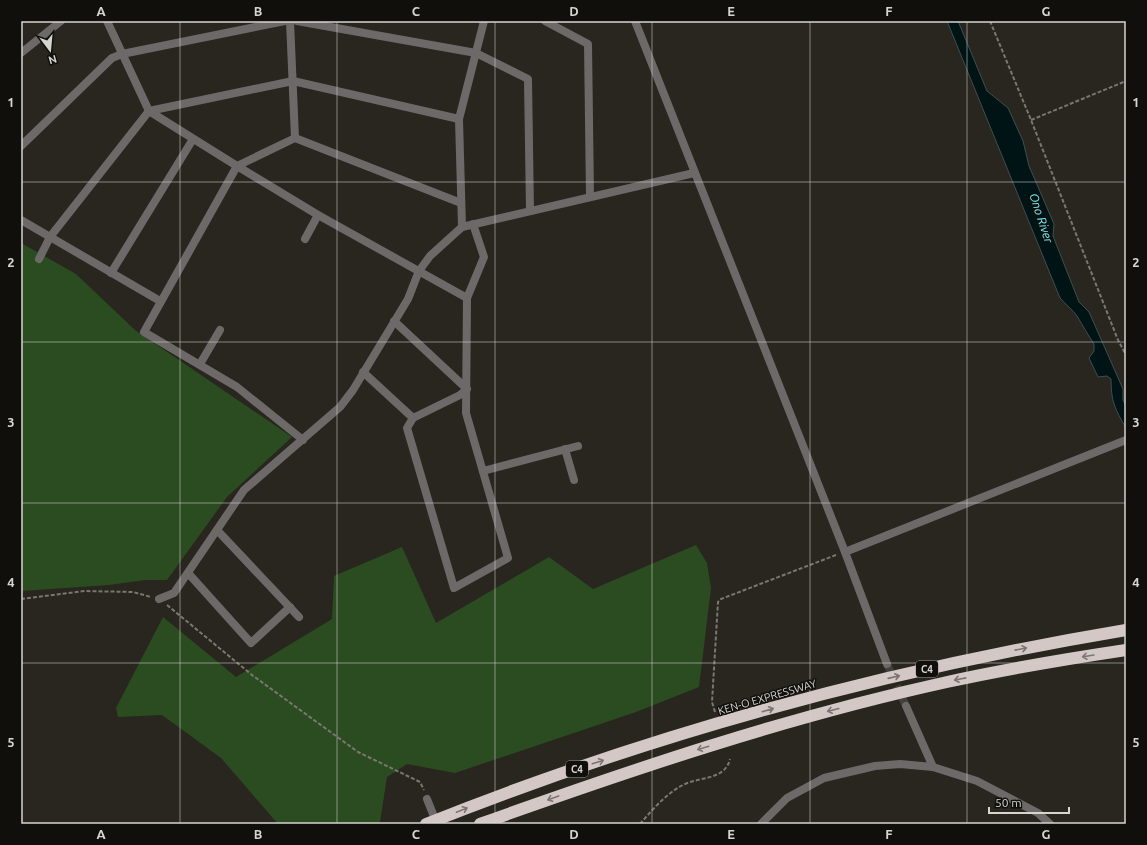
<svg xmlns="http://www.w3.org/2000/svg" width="1147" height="845" viewBox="0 0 1147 845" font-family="Ubuntu,sans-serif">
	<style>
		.green { fill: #2b4c20 }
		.water { fill: #001416; stroke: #404e4e }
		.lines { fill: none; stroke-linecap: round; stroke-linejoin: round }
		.minor-tunnel { stroke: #42403a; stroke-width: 8; stroke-dasharray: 8 4; stroke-linecap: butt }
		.path { stroke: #797771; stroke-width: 2; stroke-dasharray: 4 2; stroke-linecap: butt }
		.minor { stroke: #6e6969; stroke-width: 8 }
		.motorway { stroke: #d4c8c7; stroke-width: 12 }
		.oneway { stroke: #7c7573 }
		.grid { fill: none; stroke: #d6d5d0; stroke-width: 1; stroke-opacity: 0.55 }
		.labels { text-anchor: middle; stroke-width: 3; stroke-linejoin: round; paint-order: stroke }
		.shield { fill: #100f0c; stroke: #9b9a95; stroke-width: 1 }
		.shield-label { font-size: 10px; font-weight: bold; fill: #d6d5d0 }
		.street-label { font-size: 11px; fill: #d6d5d0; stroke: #100f0c }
		.water-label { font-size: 12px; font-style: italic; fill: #71eff7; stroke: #100f0c }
		.neatline { fill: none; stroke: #d6d5d0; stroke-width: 1.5 }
		.grid-label { font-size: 13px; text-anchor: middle; font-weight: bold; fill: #d6d5d0 }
	</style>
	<rect width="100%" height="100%" fill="#28261f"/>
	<!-- green -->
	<g class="green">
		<path d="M21,243L76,274L135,330L292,437L227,497L167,580H145L109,585L21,591Z"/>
		<path d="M696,545L707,563L711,588L699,687L636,712L455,773L407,764L387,777L380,822L376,824H278L221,758L162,715L118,717L116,708L163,617L236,677L332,619L334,576L402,547L436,623L549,557L593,589Z"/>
	</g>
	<!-- water -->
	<path class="water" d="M947,21H958L987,91L1008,108L1023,141L1029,166L1054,224L1053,236L1079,302L1089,312L1123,389V400L1126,406V428C1115,409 1111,402 1111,379L1107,376L1098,377L1089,358L1094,351V344C1088,335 1083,326 1077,316C1073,310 1065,304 1060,298Z"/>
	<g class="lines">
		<!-- minor-tunnel -->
		<path class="minor-tunnel" d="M887,664L906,706"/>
		<!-- path -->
		<g class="path">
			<path d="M990,21L1031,120L1118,340L1126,355"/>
			<path d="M1031,120L1126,81"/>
			<path d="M21,599L84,591L133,592L151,597"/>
			<path d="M167,605L252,675L358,752L420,782L424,790"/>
			<path d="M715,712L712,702L718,602L721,599L836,555"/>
			<path d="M640,824C652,810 665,795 681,786C698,776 725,781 730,759"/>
		</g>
		<!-- minor -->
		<g class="minor">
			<path d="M107,21L149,111L237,166L318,215L467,298"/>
			<path d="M290,21L295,138"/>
			<path d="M297,21L476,53L528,79L530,211"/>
			<path d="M545,21L588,44L590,197"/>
			<path d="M635,21L845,552L887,664"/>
			<path d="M21,53L61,21"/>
			<path d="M21,146L112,58L122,54L285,21"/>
			<path d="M21,220L160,301"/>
			<path d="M462,227L459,119L484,21"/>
			<path d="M305,239L318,215"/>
			<path d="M39,259L50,237L149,111L293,81L459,119"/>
			<path d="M111,273L193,139"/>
			<path d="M394,321L467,389L460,395L413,418"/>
			<path d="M200,364L220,330"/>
			<path d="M363,372L413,418L407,428L454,588L508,558L466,413L467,298L484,257L473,224"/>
			<path d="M303,440L237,387L144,332L237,166L295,138L461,203"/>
			<path d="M565,449L574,480"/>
			<path d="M483,471L578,446"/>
			<path d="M217,530L299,617"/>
			<path d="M845,552L1126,440"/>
			<path d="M188,573L251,643L290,607"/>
			<path d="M159,599L174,593L244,490L340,407L353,390L408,299L419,271L430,256L462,227L694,173"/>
			<path d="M906,706L933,767"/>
			<path d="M427,799L437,824"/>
			<path d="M761,824L787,798L824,778L875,766L900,764L933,767L977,781L1038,813L1050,824"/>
		</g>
		<!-- motorway -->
		<g class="motorway">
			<path d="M426,824C651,734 887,670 1126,630"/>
			<path d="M480,824C633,769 788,717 947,682C1006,669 1066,659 1126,650"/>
		</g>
	</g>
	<!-- one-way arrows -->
	<defs><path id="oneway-shaft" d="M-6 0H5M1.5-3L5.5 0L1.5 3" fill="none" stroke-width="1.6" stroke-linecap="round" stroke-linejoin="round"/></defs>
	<g class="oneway">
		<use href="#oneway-shaft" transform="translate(1021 649) rotate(-11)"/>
		<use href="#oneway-shaft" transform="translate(1088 656) rotate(171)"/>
		<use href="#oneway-shaft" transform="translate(894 677) rotate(-13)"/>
		<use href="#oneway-shaft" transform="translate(960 679) rotate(169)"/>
		<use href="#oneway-shaft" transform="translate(768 710) rotate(-16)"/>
		<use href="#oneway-shaft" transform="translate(833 710) rotate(166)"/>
		<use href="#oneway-shaft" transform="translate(703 748) rotate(163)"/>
		<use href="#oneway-shaft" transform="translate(598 762) rotate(-18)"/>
		<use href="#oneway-shaft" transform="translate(553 798) rotate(160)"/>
		<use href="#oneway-shaft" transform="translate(462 810) rotate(-22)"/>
	</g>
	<!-- grid -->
	<path class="grid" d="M180,21V824M337,21V824M495,21V824M652,21V824M810,21V824M967,21V824M21,182H1126M21,342H1126M21,503H1126M21,663H1126"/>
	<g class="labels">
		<!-- shield labels -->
		<g class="shield">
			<rect x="916" y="661" width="22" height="16" rx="3"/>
			<rect x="566" y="761" width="22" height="16" rx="3"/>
		</g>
		<g class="shield-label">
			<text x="927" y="673">C4</text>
			<text x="577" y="773">C4</text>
		</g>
		<!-- street labels -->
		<g class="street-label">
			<text transform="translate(767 697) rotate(-16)" y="4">KEN-O EXPRESSWAY</text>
		</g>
		<!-- water labels -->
		<g class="water-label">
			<text transform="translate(1041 218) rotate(72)" y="4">Ono River</text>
		</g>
	</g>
	<!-- border -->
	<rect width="1147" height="845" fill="none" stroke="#100f0c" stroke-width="44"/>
	<!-- north arrow -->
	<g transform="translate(50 50) rotate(164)" stroke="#100f0c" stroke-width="3" paint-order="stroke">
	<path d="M0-3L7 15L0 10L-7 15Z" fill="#d6d5d0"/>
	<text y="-6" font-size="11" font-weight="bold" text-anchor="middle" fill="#d6d5d0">N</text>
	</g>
	<!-- scale -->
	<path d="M989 807v6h80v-6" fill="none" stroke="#d6d5d0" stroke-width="2"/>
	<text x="995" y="807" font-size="12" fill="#d6d5d0" stroke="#100f0c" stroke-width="3" paint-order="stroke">50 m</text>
	<rect x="22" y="22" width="1103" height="801" class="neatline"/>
	<g class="grid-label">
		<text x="101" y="16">A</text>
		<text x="258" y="16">B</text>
		<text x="416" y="16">C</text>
		<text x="574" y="16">D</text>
		<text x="731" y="16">E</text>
		<text x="889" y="16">F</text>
		<text x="1046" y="16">G</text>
		<text x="11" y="107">1</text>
		<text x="1136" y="107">1</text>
		<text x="11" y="267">2</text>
		<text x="1136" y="267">2</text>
		<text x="11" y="427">3</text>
		<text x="1136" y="427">3</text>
		<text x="11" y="587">4</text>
		<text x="1136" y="587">4</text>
		<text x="11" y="747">5</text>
		<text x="1136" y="747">5</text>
		<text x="101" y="839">A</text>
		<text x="258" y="839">B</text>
		<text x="416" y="839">C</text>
		<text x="574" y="839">D</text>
		<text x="731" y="839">E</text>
		<text x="889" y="839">F</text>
		<text x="1046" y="839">G</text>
	</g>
</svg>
